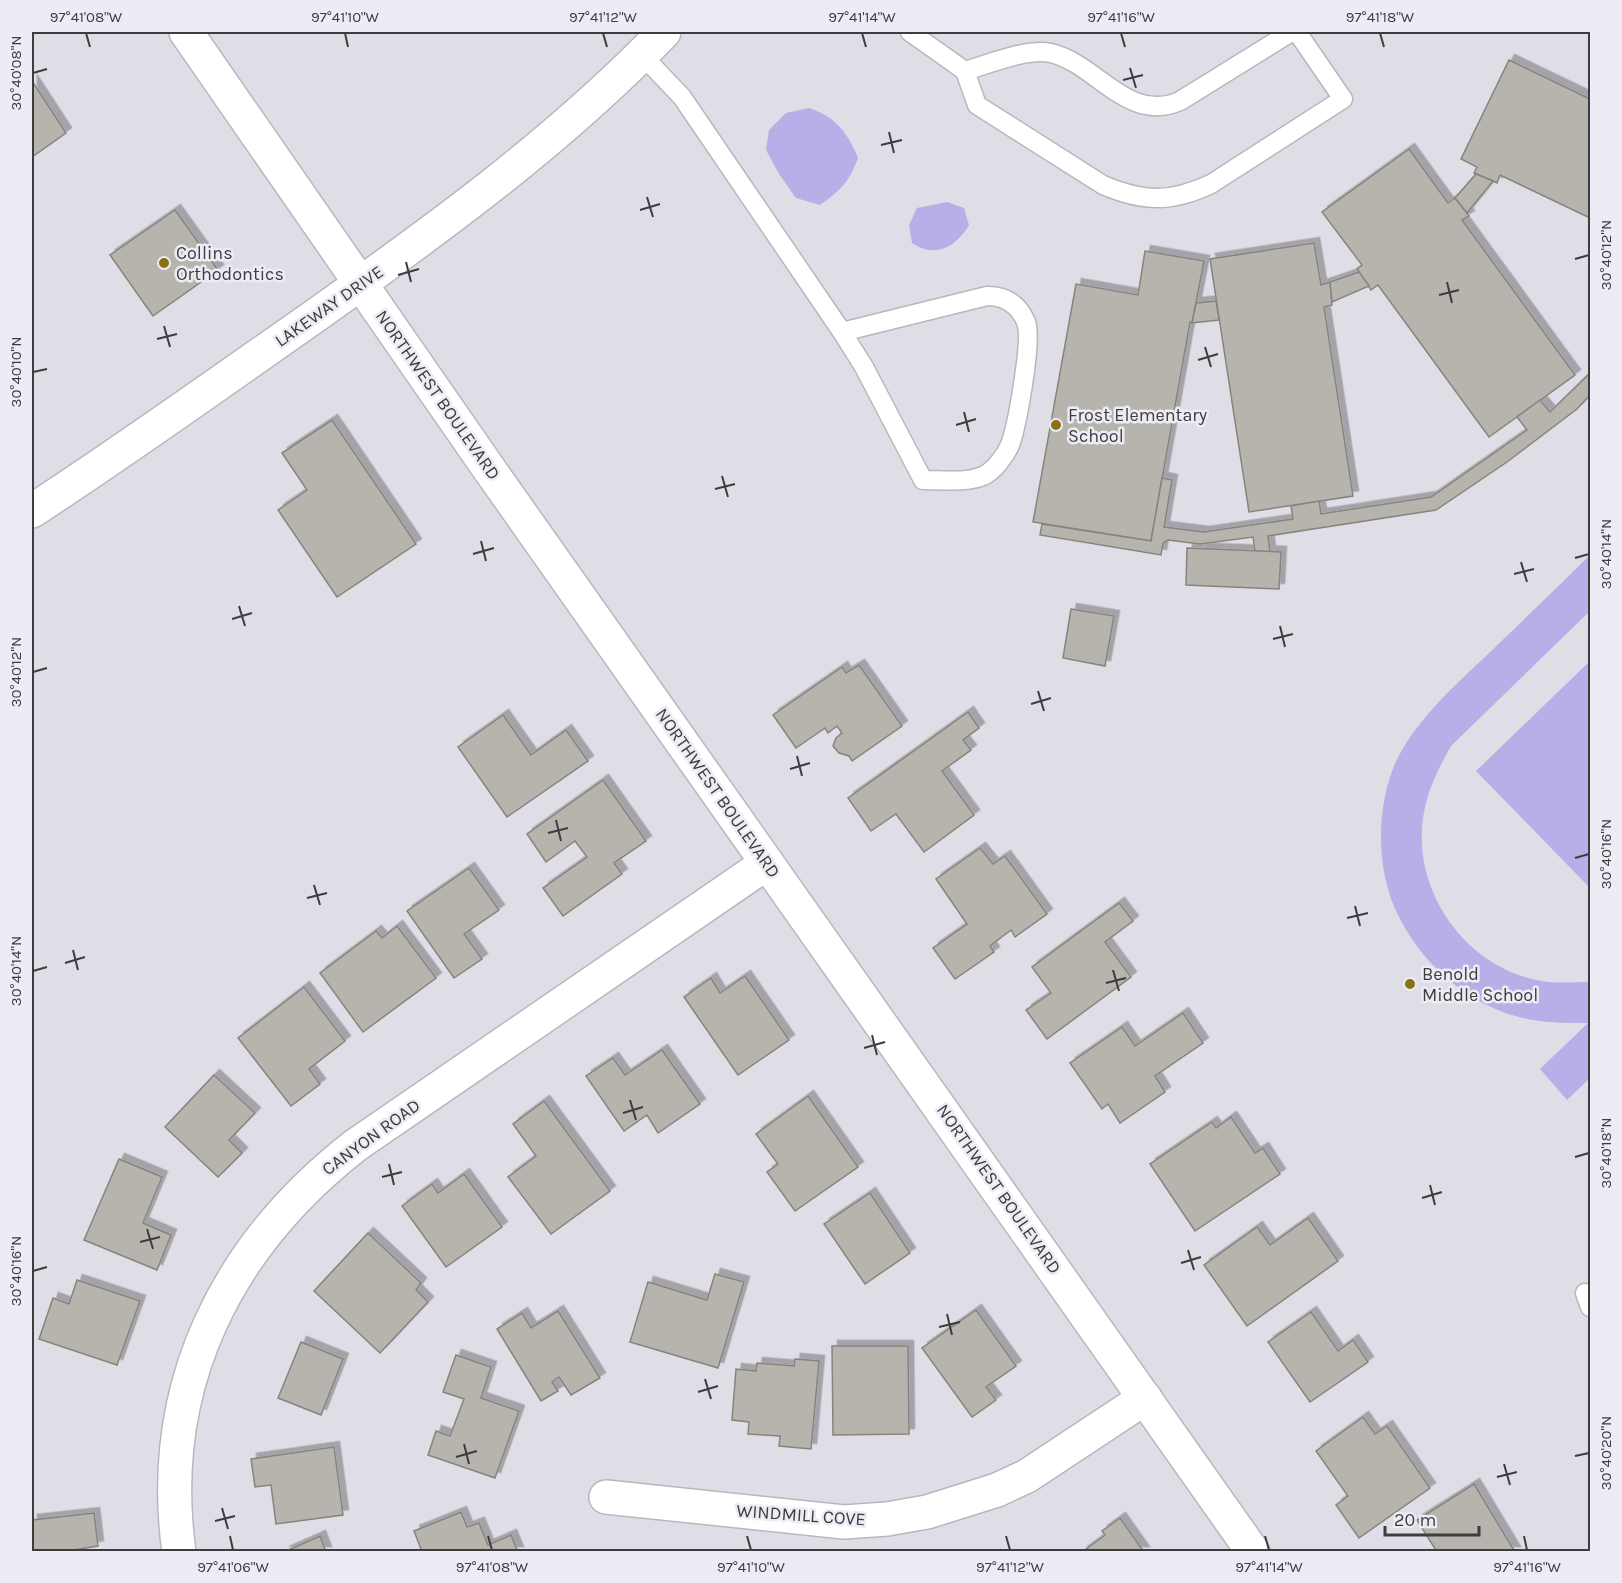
<svg xmlns="http://www.w3.org/2000/svg" width="1622" height="1583" viewBox="0 0 1622 1583" font-family="Karla,sans-serif">
	<style>
		.green { fill: #b9aee8 }
		.building { fill: #b6b4ac; stroke: #86847d; stroke-width: 1.5; filter: url(#shadow) }
		.lines { fill: none; stroke-linecap: round; stroke-linejoin: round }
		.lane-casing { stroke: #b8b7be; stroke-width: 21 }
		.street-casing { stroke: #b8b7be; stroke-width: 36 }
		.secondary-casing { stroke: #b8b7be; stroke-width: 36 }
		.lane { stroke: #fff; stroke-width: 18 }
		.street { stroke: #fff; stroke-width: 33 }
		.secondary { stroke: #fff; stroke-width: 33 }
		.ticks { fill: none; stroke: #3d3d40; stroke-width: 2 }
		.poi-dot { fill: #887214; stroke: #edebf3; stroke-width: 2 }
		.labels { text-anchor: middle; stroke-width: 5; stroke-linejoin: round; paint-order: stroke }
		.poi-label { font-size: 18px; fill: #3d3d40; stroke: #edebf3; text-anchor: start }
		.street-label { font-size: 18px; fill: #3d3d40; stroke: #edebf3 }
		.neatline { fill: none; stroke: #3d3d40; stroke-width: 2 }
		.ticks-label { font-size: 15px; text-anchor: middle; fill: #3d3d40 }
	</style>
	<defs>
		<filter id="shadow"><feDropShadow dx="5.5" dy="-5.5" stdDeviation="0" flood-color="#0004"/></filter>
	</defs>
	<rect width="100%" height="100%" fill="#dfdee6"/>
	<!-- green -->
	<g class="green">
		<path d="M809,108C836,117 847,132 858,158C849,182 841,190 820,205L796,198L779,174L766,150L769,130L786,113Z"/>
		<path d="M947,202L964,208L969,225C956,247 935,259 912,243L909,225L917,208Z"/>
		<path d="M1590,555V611L1451,746C1438,769 1427,791 1423,818C1413,890 1463,964 1536,980C1553,984 1572,982 1590,982V1078L1567,1100L1540,1069L1588,1023C1549,1023 1519,1022 1483,1003C1446,983 1417,953 1399,917C1374,870 1375,796 1402,750C1424,713 1455,685 1486,656C1521,622 1556,589 1590,555Z"/>
		<path d="M1590,661V888L1476,771Z"/>
	</g>
	<!-- building -->
	<g class="building">
		<path d="M1509,60L1590,99V218L1500,175L1497,183L1493,181L1474,173L1477,167L1461,159Z"/>
		<path d="M32,81L66,133L32,157Z"/>
		<path d="M1409,149L1448,203L1455,198L1467,213L1469,216L1462,220L1575,375L1489,437L1378,285L1371,290L1357,269L1362,265L1322,212Z"/>
		<path d="M1476,174L1493,181L1467,213L1455,198Z"/>
		<path d="M175,210L218,270L153,316L110,255Z"/>
		<path d="M1314,243L1321,285L1330,282L1332,305L1324,307L1353,496L1249,512L1210,259Z"/>
		<path d="M1145,251L1204,261L1192,323L1190,322L1151,541L1033,522L1076,284L1138,295Z"/>
		<path d="M1359,272L1369,286L1332,302L1330,282Z"/>
		<path d="M1216,301L1219,320L1192,323L1196,303Z"/>
		<path d="M1590,373V395L1577,409L1507,462L1436,510L1268,536L1270,552L1255,551L1253,537L1200,544L1168,540L1163,543L1161,555L1040,535L1042,524L1151,541L1162,478L1172,480L1164,527L1204,532L1293,519L1291,506L1319,501L1321,514L1431,497L1527,430L1517,417L1540,400L1550,412Z"/>
		<path d="M332,420L416,544L337,597L278,510L307,490L282,453Z"/>
		<path d="M1187,548L1281,552L1279,589L1186,585Z"/>
		<path d="M1071,609L1114,616L1105,666L1063,658Z"/>
		<path d="M859,665L902,726L852,761L849,756L839,753L833,746L836,738L842,733L837,726L828,733L825,728L796,748L773,715L842,667L846,673Z"/>
		<path d="M968,712L979,728L963,740L971,750L942,771L974,815L924,852L896,814L871,831L848,798Z"/>
		<path d="M503,715L531,755L566,730L588,761L507,817L458,747Z"/>
		<path d="M603,780L646,841L614,863L622,874L563,916L543,888L587,857L575,841L546,862L527,834Z"/>
		<path d="M980,848L993,864L1005,856L1047,914L1015,937L1011,930L990,946L994,952L955,979L933,948L967,924L936,879Z"/>
		<path d="M469,868L499,910L464,934L482,959L454,978L407,911Z"/>
		<path d="M1119,903L1133,921L1105,942L1131,977L1047,1039L1026,1010L1051,993L1032,967Z"/>
		<path d="M397,926L436,978L363,1032L320,973L376,931L382,938Z"/>
		<path d="M745,976L789,1040L738,1075L684,997L711,978L720,993Z"/>
		<path d="M304,987L345,1041L309,1069L320,1084L291,1106L238,1038Z"/>
		<path d="M1183,1013L1203,1043L1155,1076L1165,1092L1120,1123L1108,1104L1102,1109L1070,1063L1122,1027L1135,1046Z"/>
		<path d="M662,1050L700,1104L658,1133L647,1115L624,1131L586,1076L613,1058L625,1075Z"/>
		<path d="M214,1075L255,1113L229,1140L242,1153L218,1177L165,1127Z"/>
		<path d="M808,1096L858,1167L795,1211L767,1172L778,1164L756,1134Z"/>
		<path d="M544,1101L610,1191L551,1234L508,1177L536,1156L513,1124Z"/>
		<path d="M1231,1117L1255,1153L1263,1148L1280,1174L1195,1231L1150,1164L1212,1122L1216,1128Z"/>
		<path d="M119,1159L162,1177L143,1223L171,1235L157,1270L84,1240Z"/>
		<path d="M464,1174L502,1227L446,1267L402,1206L432,1184L438,1193Z"/>
		<path d="M870,1193L910,1253L865,1284L824,1224Z"/>
		<path d="M1308,1218L1338,1261L1247,1326L1204,1265L1257,1227L1270,1245Z"/>
		<path d="M368,1233L421,1283L416,1290L428,1302L380,1353L314,1291Z"/>
		<path d="M715,1274L744,1282L718,1368L630,1342L648,1282L707,1300Z"/>
		<path d="M77,1280L140,1301L117,1365L39,1339L53,1298L69,1304Z"/>
		<path d="M976,1310L1016,1366L986,1387L996,1400L972,1417L922,1348Z"/>
		<path d="M558,1311L600,1378L571,1395L559,1377L552,1382L558,1391L541,1401L497,1329L522,1313L531,1328Z"/>
		<path d="M1311,1312L1338,1351L1353,1340L1368,1362L1310,1402L1268,1342Z"/>
		<path d="M301,1342L343,1359L321,1415L278,1398Z"/>
		<path d="M832,1346H908L909,1434L833,1435Z"/>
		<path d="M456,1355L491,1367L481,1398L519,1411L495,1478L428,1455L436,1431L450,1436L464,1399L443,1392Z"/>
		<path d="M795,1359L819,1361L811,1449L779,1446L780,1436L748,1434L749,1422L732,1420L736,1369L756,1371L757,1363L794,1366Z"/>
		<path d="M1363,1417L1375,1434L1387,1426L1430,1488L1359,1538L1336,1505L1348,1496L1316,1451Z"/>
		<path d="M334,1447L343,1515L276,1524L271,1485L255,1487L251,1459Z"/>
		<path d="M1474,1484L1515,1552H1437L1417,1520Z"/>
		<path d="M461,1512L467,1527L479,1523L488,1545L511,1535L518,1552H416L421,1549L414,1531Z"/>
		<path d="M94,1513L98,1546L61,1552H32V1520Z"/>
		<path d="M1120,1518L1144,1552H1082L1105,1535L1102,1531Z"/>
		<path d="M320,1536L326,1552H284Z"/>
	</g>
	<g class="lines">
		<!-- lane casing -->
		<g class="lane-casing">
			<g id="lane">
				<path d="M910,32L965,71L977,105L1103,185C1143,202 1171,203 1211,184L1343,99L1297,32"/>
				<path d="M642,55L682,97L842,332L864,367L923,480C942,480 966,483 983,476C994,471 1005,456 1010,445C1017,426 1033,339 1026,322C1019,305 1006,296 987,296L842,332"/>
				<path d="M965,71C989,64 1027,48 1051,53C1097,64 1128,124 1180,101L1291,32"/>
				<path d="M1585,1293L1590,1307"/>
			</g>
		</g>
		<!-- street casing -->
		<g class="street-casing">
			<g id="street">
				<path d="M606,1497L844,1522L887,1519L927,1512L997,1490L1027,1476L1145,1398"/>
				<path d="M179,1552C156,1386 226,1246 356,1145L767,863"/>
			</g>
		</g>
		<!-- secondary casing -->
		<g class="secondary-casing">
			<g id="secondary">
				<path d="M186,32L487,466L1253,1552"/>
				<path d="M32,511C127,449 219,383 312,318C436,230 559,141 664,32"/>
			</g>
		</g>
		<!-- lane -->
		<use href="#lane" class="lane"/>
		<!-- street -->
		<use href="#street" class="street"/>
		<!-- secondary -->
		<use href="#secondary" class="secondary"/>
	</g>
	<!-- ticks -->
	<path class="ticks" d="M86,33L90,47M345,33L348,47M603,33L607,47M862,33L866,47M1121,33L1125,47M1380,33L1384,47M1130,68L1136,88M33,73L47,69M1123,80L1143,75M889,132L894,153M881,145L902,140M647,197L653,217M640,210L660,204M1575,259L1589,255M406,262L411,282M398,275L419,269M1447,282L1452,303M1439,295L1459,290M164,326L170,347M157,339L177,334M1205,347L1211,367M1198,360L1218,354M33,372L47,369M964,412L969,432M956,425L976,419M722,476L728,497M715,489L735,484M481,541L486,561M473,554L494,548M1575,558L1589,554M1521,562L1527,582M1514,574L1534,569M239,606L245,626M232,619L252,613M1280,626L1285,647M1273,639L1293,634M33,672L47,668M1038,691L1044,711M1031,704L1051,698M797,756L802,776M790,769L810,763M556,820L561,841M548,833L568,828M1575,858L1589,854M314,885L320,905M307,898L327,893M1355,906L1360,926M1347,918L1368,913M73,950L78,970M65,963L85,957M1113,970L1119,991M33,971L47,967M1106,983L1126,978M872,1035L877,1055M864,1048L885,1042M630,1100L636,1120M623,1113L643,1107M1575,1157L1589,1153M389,1164L394,1185M382,1177L402,1172M1430,1185L1435,1205M1422,1198L1442,1192M147,1229L153,1249M140,1242L160,1237M1188,1250L1194,1270M1181,1263L1201,1257M33,1271L47,1267M947,1314L952,1335M939,1327L960,1322M705,1379L711,1399M698,1392L718,1386M464,1444L469,1464M1575,1456L1589,1453M456,1457L477,1451M1504,1464L1510,1485M1497,1477L1517,1472M222,1508L228,1529M215,1521L235,1516M230,1536L233,1550M488,1536L492,1550M747,1536L751,1550M1006,1536L1010,1550M1265,1536L1269,1550M1524,1536L1527,1550"/>
	<!-- markers -->
	<g class="poi-dot">
		<circle cx="164" cy="263" r="6"/>
		<circle cx="1056" cy="425" r="6"/>
		<circle cx="1410" cy="984" r="6"/>
	</g>
	<g class="labels">
		<!-- poi labels -->
		<g class="poi-label">
			<text x="176" y="259">Collins<tspan x="176" dy="21">Orthodontics</tspan></text>
			<text x="1068" y="421">Frost Elementary<tspan x="1068" dy="21">School</tspan></text>
			<text x="1422" y="980">Benold<tspan x="1422" dy="21">Middle School</tspan></text>
		</g>
		<!-- street labels -->
		<g class="street-label">
			<text transform="translate(329 306) rotate(-35)" y="6">LAKEWAY DRIVE</text>
			<text transform="translate(438 395) rotate(55)" y="6">NORTHWEST BOULEVARD</text>
			<text transform="translate(718 793) rotate(55)" y="6">NORTHWEST BOULEVARD</text>
			<text transform="translate(371 1137) rotate(-36)" y="6">CANYON ROAD</text>
			<text transform="translate(999 1189) rotate(55)" y="6">NORTHWEST BOULEVARD</text>
			<text transform="translate(801 1515) rotate(4)" y="6">WINDMILL COVE</text>
		</g>
	</g>
	<!-- border -->
	<rect width="1622" height="1583" fill="none" stroke="#edebf3" stroke-width="66"/>
	<!-- scale -->
	<path d="M1385 1526v9h94v-9" fill="none" stroke="#3d3d40" stroke-width="3"/>
	<text x="1394" y="1526" font-size="18" fill="#3d3d40" stroke="#edebf3" stroke-width="4.5" paint-order="stroke">20 m</text>
	<rect x="33" y="33" width="1556" height="1517" class="neatline"/>
	<g class="ticks-label">
		<text x="86" y="22">97°41'08"W</text>
		<text x="345" y="22">97°41'10"W</text>
		<text x="603" y="22">97°41'12"W</text>
		<text x="862" y="22">97°41'14"W</text>
		<text x="1121" y="22">97°41'16"W</text>
		<text x="1380" y="22">97°41'18"W</text>
		<text transform="translate(16 73) rotate(-90)" y="5">30°40'08"N</text>
		<text transform="translate(1606 255) rotate(-90)" y="5">30°40'12"N</text>
		<text transform="translate(16 372) rotate(-90)" y="5">30°40'10"N</text>
		<text transform="translate(1606 554) rotate(-90)" y="5">30°40'14"N</text>
		<text transform="translate(16 672) rotate(-90)" y="5">30°40'12"N</text>
		<text transform="translate(1606 854) rotate(-90)" y="5">30°40'16"N</text>
		<text transform="translate(16 971) rotate(-90)" y="5">30°40'14"N</text>
		<text transform="translate(1606 1153) rotate(-90)" y="5">30°40'18"N</text>
		<text transform="translate(16 1271) rotate(-90)" y="5">30°40'16"N</text>
		<text transform="translate(1606 1453) rotate(-90)" y="5">30°40'20"N</text>
		<text x="233" y="1572">97°41'06"W</text>
		<text x="492" y="1572">97°41'08"W</text>
		<text x="751" y="1572">97°41'10"W</text>
		<text x="1010" y="1572">97°41'12"W</text>
		<text x="1269" y="1572">97°41'14"W</text>
		<text x="1527" y="1572">97°41'16"W</text>
	</g>
</svg>
